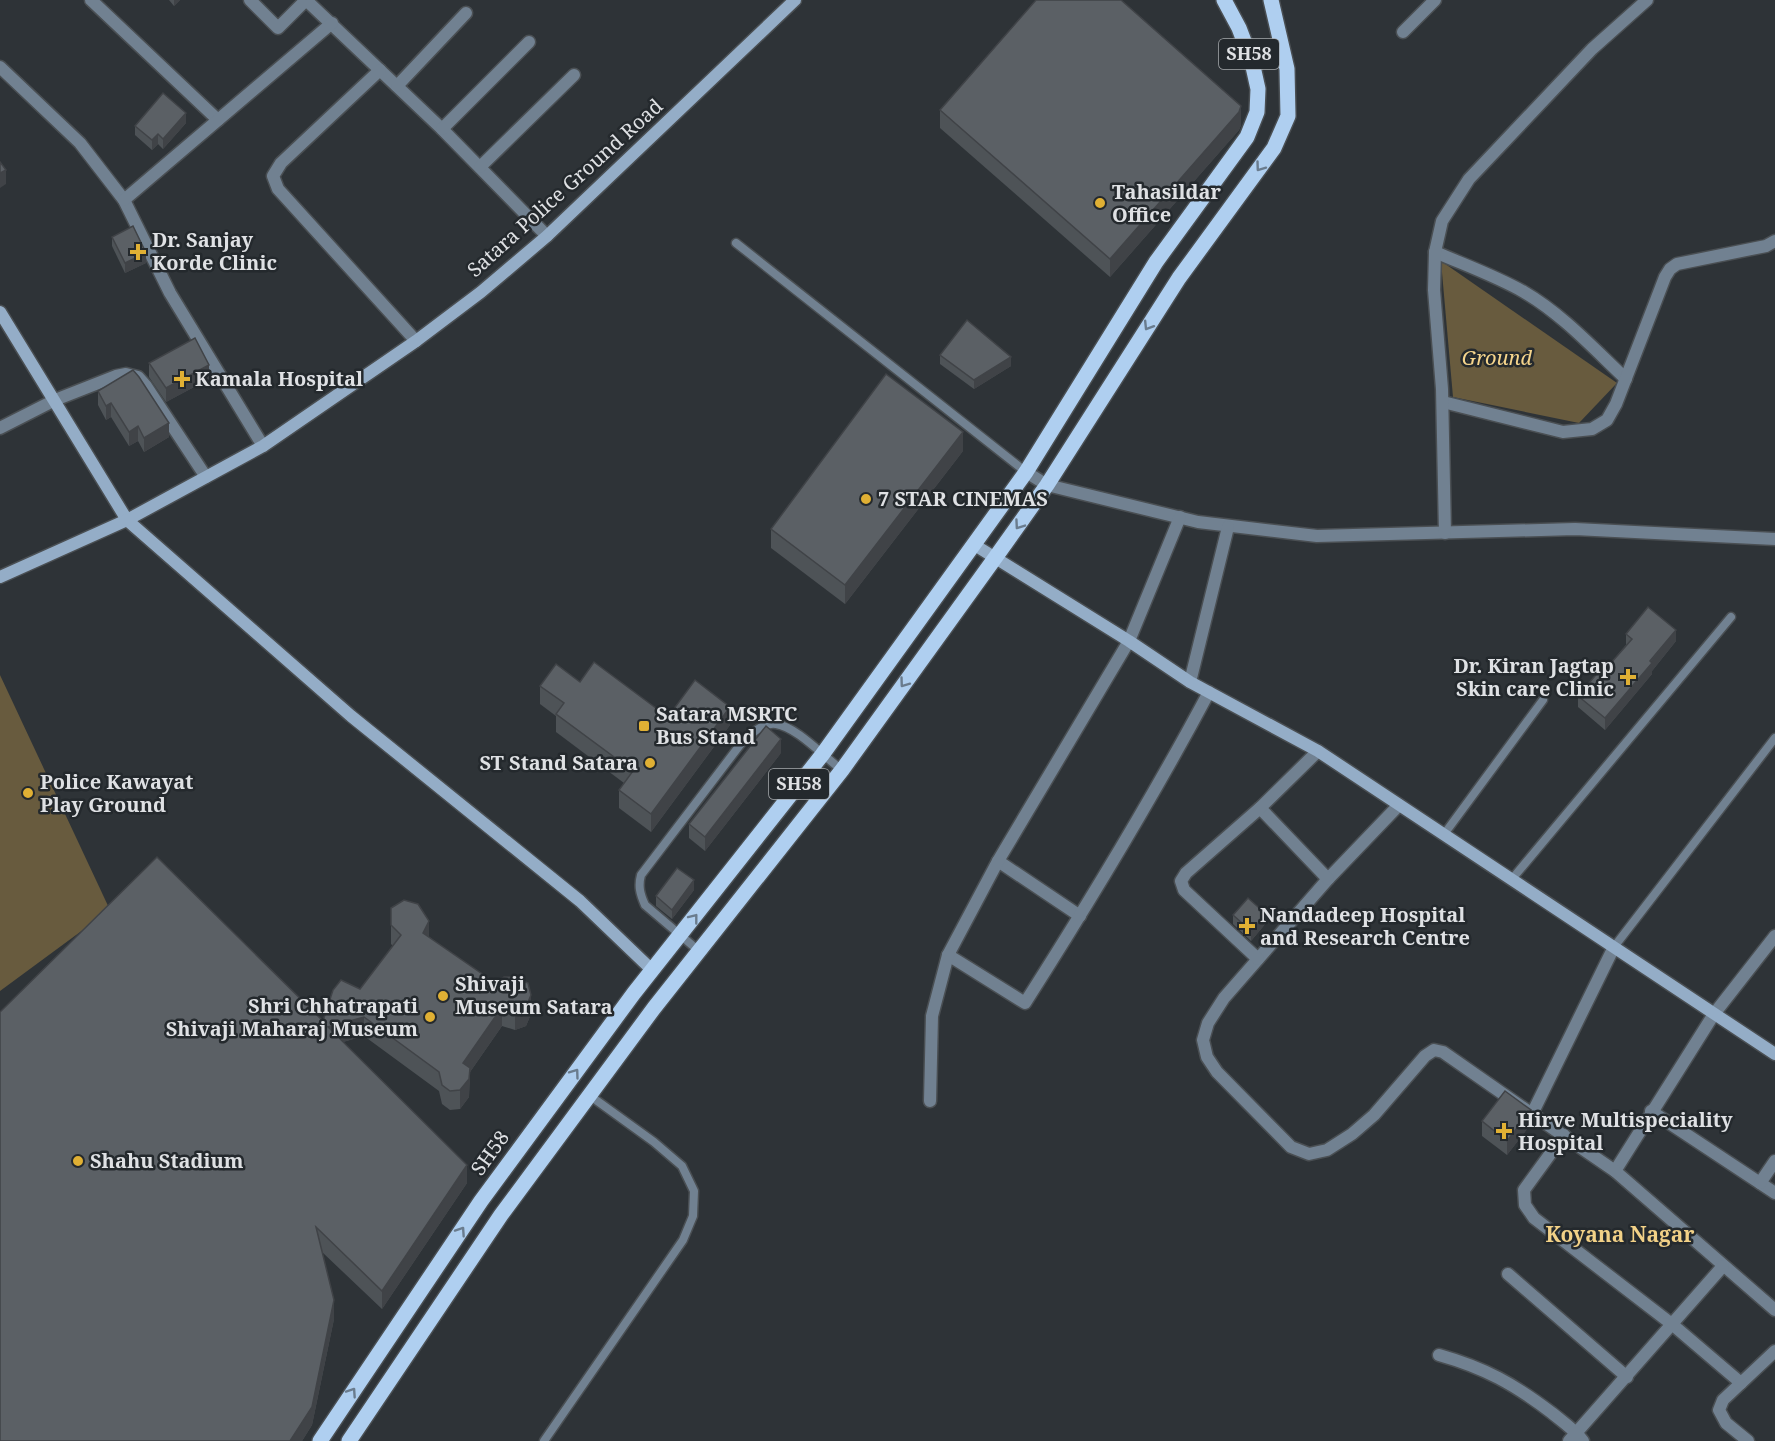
<svg xmlns="http://www.w3.org/2000/svg" width="1775" height="1441" viewBox="0 0 1775 1441" font-family="'Noto Serif',serif">
	<style>
		.green { fill: #685b3e }
		.lines { fill: none; stroke-linecap: round; stroke-linejoin: round }
		.lane-casing { stroke: #4a4f53; stroke-width: 11 }
		.street-casing { stroke: #4a4f53; stroke-width: 15 }
		.secondary-casing { stroke: #4a4f53; stroke-width: 15 }
		.primary-casing { stroke: #4a4f53; stroke-width: 18 }
		.lane { stroke: #718191; stroke-width: 8 }
		.street { stroke: #718191; stroke-width: 12 }
		.secondary { stroke: #94adc7; stroke-width: 12 }
		.primary { stroke: #afcff0; stroke-width: 15 }
		.wall { fill: #4e5357 }
		.shaded-wall { fill: #404347 }
		.building { fill: #5b6065; stroke: #404347; stroke-width: 1.5 }
		.oneway { stroke: #6a7c8e }
		.poi-dot { fill: #e0b034; stroke: #24292d; stroke-width: 2 }
		.labels { text-anchor: middle; stroke-width: 5; stroke-linejoin: round; paint-order: stroke }
		.shield { fill: #24292d; stroke: #a7aaad; stroke-width: 1.5 }
		.shield-label { font-size: 18px; font-weight: bold; fill: #dfe1e4 }
		.street-label { font-size: 20px; fill: #dfe1e4; stroke: #24292d }
		.poi-label { font-size: 20px; font-weight: bold; fill: #dfe1e4; stroke: #24292d; text-anchor: start }
		.park-label { font-size: 20px; font-style: italic; fill: #f6d58c; stroke: #24292d }
		.neighbourhood-label { font-size: 21px; font-weight: bold; fill: #f2d187; stroke: #24292d }
	</style>
	<rect width="100%" height="100%" fill="#2e3337"/>
	<!-- green -->
	<g class="green">
		<path d="M1441,261L1617,383L1579,423L1453,397Z"/>
		<path d="M0,675L110,910L0,991Z"/>
	</g>
	<g class="lines">
		<!-- lane casing -->
		<g class="lane-casing">
			<g id="lane">
				<path d="M736,243L1026,472"/>
				<path d="M1445,833L1543,700"/>
				<path d="M1512,879L1731,617"/>
				<path d="M1614,947L1775,738"/>
				<path d="M699,951L645,905C640,894 638,886 641,875L743,741C752,734 763,722 776,724C797,727 824,757 842,770"/>
				<path d="M544,1441L683,1240L693,1216L694,1191L682,1166L654,1142L589,1095"/>
			</g>
		</g>
		<!-- street casing -->
		<g class="street-casing">
			<g id="street">
				<path d="M91,0L218,120"/>
				<path d="M250,0L278,28L306,0L442,129L547,236"/>
				<path d="M1403,32L1435,0"/>
				<path d="M0,67L80,143L124,200L170,293L263,446"/>
				<path d="M380,70L281,163L273,176L278,189L416,341"/>
				<path d="M397,86L466,13"/>
				<path d="M442,129L529,42"/>
				<path d="M480,167L574,75"/>
				<path d="M124,200L332,23"/>
				<path d="M1435,252C1465,265 1496,276 1524,292C1562,314 1594,349 1626,379"/>
				<path d="M1443,402L1563,432L1592,429L1607,420L1616,404L1665,277L1670,269L1677,264L1766,246L1775,241"/>
				<path d="M0,428L55,400L116,376L126,374L138,377L146,386L206,477"/>
				<path d="M1026,472L1047,485L1198,522L1317,536L1575,529L1775,539"/>
				<path d="M1445,533L1442,389L1434,290L1435,252L1442,221L1469,179L1592,49L1647,0"/>
				<path d="M1190,682L1228,527"/>
				<path d="M1399,805L1328,879L1224,998L1208,1023L1203,1040L1207,1057L1217,1072L1291,1147L1309,1154L1327,1150L1352,1134L1374,1115L1425,1056L1434,1050L1443,1052L1532,1114"/>
				<path d="M1260,808L1328,879"/>
				<path d="M998,861L1080,916"/>
				<path d="M1775,936L1714,1014L1615,1171L1775,1310"/>
				<path d="M1614,947L1532,1114L1615,1171"/>
				<path d="M948,955L1025,1003C1090,901 1152,799 1209,692"/>
				<path d="M1258,959L1184,890L1181,881L1186,873L1260,808L1318,751"/>
				<path d="M930,1101L932,1016L948,955L998,861L1129,641L1180,517"/>
				<path d="M1651,1111L1775,1193"/>
				<path d="M1564,1135L1524,1190L1525,1205L1534,1218L1673,1325L1741,1383"/>
				<path d="M1760,1183L1775,1161"/>
				<path d="M1508,1274L1627,1377"/>
				<path d="M1439,1355C1485,1368 1514,1384 1552,1413C1563,1422 1575,1430 1583,1441"/>
				<path d="M1569,1441L1723,1266"/>
				<path d="M1748,1441L1726,1423L1719,1410L1723,1400L1775,1351"/>
			</g>
		</g>
		<!-- secondary casing -->
		<g class="secondary-casing">
			<g id="secondary">
				<path d="M0,312L127,520L351,716L580,901L652,970"/>
				<path d="M973,544L1129,641L1190,682L1318,751L1775,1054"/>
				<path d="M0,577L127,520L263,446L416,341L481,292L547,236L795,0"/>
			</g>
		</g>
		<!-- primary casing -->
		<g class="primary-casing">
			<g id="primary">
				<path d="M320,1441L481,1201L634,993L822,755L1026,472L1156,262L1247,137L1257,112L1258,89L1252,62L1239,28L1224,0"/>
				<path d="M349,1441L501,1215L654,1008L842,770L995,558L1047,485L1179,278L1274,148L1288,116L1287,69L1271,0"/>
			</g>
		</g>
		<!-- lane -->
		<use href="#lane" class="lane"/>
		<!-- street -->
		<use href="#street" class="street"/>
		<!-- secondary -->
		<use href="#secondary" class="secondary"/>
		<!-- primary -->
		<use href="#primary" class="primary"/>
	</g>
	<!-- wall -->
	<g class="wall">
		<path d="M169,0H180L174,6Z"/>
		<path d="M940,110L1241,125L1239,130L1110,277L940,128Z"/>
		<path d="M186,123L163,149L158,144L152,150L135,135V126Z"/>
		<path d="M112,237L146,263L125,273L112,246Z"/>
		<path d="M940,355L1011,366L974,389L940,364Z"/>
		<path d="M149,363L209,379L166,402L149,377Z"/>
		<path d="M98,391L169,437L144,452L138,441L129,446L111,417L106,420L98,405Z"/>
		<path d="M963,451L845,604L771,548V529Z"/>
		<path d="M1626,634L1676,641L1652,671V674L1605,730L1578,707V696L1603,672L1626,645Z"/>
		<path d="M580,682L668,717L730,725L651,832L619,808V790L624,783L556,732V716L540,704V686Z"/>
		<path d="M781,753L705,851L689,838V824Z"/>
		<path d="M694,890L672,919L656,906V896Z"/>
		<path d="M391,908L531,1014L526,1026L515,1030L502,1026L470,1072L469,1097L460,1109L450,1110L442,1104L439,1091L364,1036L343,1042L467,1183L382,1309L322,1252L334,1319L312,1425L302,1441H0L323,1021L360,989L393,946L391,944Z"/>
		<path d="M1233,915L1266,923L1251,941L1233,924Z"/>
		<path d="M1482,1121L1531,1124L1507,1155L1482,1136Z"/>
	</g>
	<!-- shaded-wall -->
	<g class="shaded-wall">
		<path d="M174,0H180L174,6Z"/>
		<path d="M1241,106V125L1239,130L1110,277V259Z"/>
		<path d="M186,113V123L163,149V139Z"/>
		<path d="M158,134V144L152,150V140Z"/>
		<path d="M6,170V184L0,188V173Z"/>
		<path d="M146,253V263L125,273V263Z"/>
		<path d="M1011,357V366L974,389V380Z"/>
		<path d="M209,365V379L166,402V388Z"/>
		<path d="M111,403V417L106,420V406Z"/>
		<path d="M169,423V437L144,452V438Z"/>
		<path d="M138,426V441L129,446V432Z"/>
		<path d="M963,432V451L845,604V585Z"/>
		<path d="M1676,630V641L1652,671V674L1605,730V718Z"/>
		<path d="M730,707V725L651,832V814Z"/>
		<path d="M781,739V753L705,851V837Z"/>
		<path d="M694,880V890L672,919V910Z"/>
		<path d="M1266,914V923L1251,941V931Z"/>
		<path d="M429,921V940L423,933Z"/>
		<path d="M531,995V1014L526,1026L515,1030V1011Z"/>
		<path d="M502,1007V1026L470,1072L469,1097L460,1109V1090L463,1063Z"/>
		<path d="M364,1017V1036L328,1046V1027Z"/>
		<path d="M1531,1110V1124L1507,1155V1141Z"/>
		<path d="M467,1165V1183L382,1309V1291Z"/>
		<path d="M334,1300V1319L312,1425L302,1441H290Z"/>
	</g>
	<!-- building -->
	<g class="building">
		<path d="M1036,0H1121L1241,106L1239,112L1110,259L940,110Z"/>
		<path d="M163,93L186,113L163,139L158,134L152,140L135,126Z"/>
		<path d="M0,162L6,170L0,173Z"/>
		<path d="M133,226L146,253L125,263L112,237Z"/>
		<path d="M967,320L1011,357L974,380L940,355Z"/>
		<path d="M195,338L209,365L166,388L149,363Z"/>
		<path d="M133,370L139,377L169,423L144,438L138,426L129,432L111,403L106,406L98,391Z"/>
		<path d="M886,374L963,432L845,585L771,529Z"/>
		<path d="M1648,607L1676,630L1650,661L1652,663L1605,718L1578,696L1600,670L1603,672L1632,639L1626,634Z"/>
		<path d="M594,662L668,717L695,680L730,707L651,814L619,790L633,771L556,714L564,703L540,686L556,664L580,682Z"/>
		<path d="M766,726L781,739L705,837L689,824Z"/>
		<path d="M157,857L323,1021L333,990L341,980L360,989L401,935L391,925V908L404,900L418,904L429,921L423,933L497,984L504,977H513L528,983L531,995L526,1007L515,1011L502,1007L463,1063L470,1068L469,1079L460,1090L450,1091L442,1085L439,1072L364,1017L328,1027L467,1165L382,1291L316,1227L334,1300L312,1407L290,1441H0V1012Z"/>
		<path d="M677,868L694,880L672,910L656,896Z"/>
		<path d="M1248,898L1266,914L1251,931L1233,915Z"/>
		<path d="M1505,1091L1531,1110L1507,1141L1482,1121Z"/>
	</g>
	<!-- one-way arrows -->
	<defs><path id="oneway-chevron" d="M-2-3.5L2.5 0L-2 3.5" fill="none" stroke-width="1.6" stroke-linecap="round" stroke-linejoin="round" transform="scale(1.5)"/></defs>
	<g class="oneway">
		<use href="#oneway-chevron" transform="translate(1260 167) rotate(126)"/>
		<use href="#oneway-chevron" transform="translate(1148 326) rotate(122)"/>
		<use href="#oneway-chevron" transform="translate(1019 525) rotate(125)"/>
		<use href="#oneway-chevron" transform="translate(904 683) rotate(126)"/>
		<use href="#oneway-chevron" transform="translate(694 918) rotate(-52)"/>
		<use href="#oneway-chevron" transform="translate(575 1073) rotate(-54)"/>
		<use href="#oneway-chevron" transform="translate(461 1231) rotate(-56)"/>
		<use href="#oneway-chevron" transform="translate(352 1392) rotate(-56)"/>
	</g>
	<!-- markers -->
	<g class="poi-dot">
		<circle cx="1100" cy="203" r="6"/>
		<path d="M135 243h6v6h6v6h-6v6h-6v-6h-6v-6h6z"/>
		<path d="M179 370h6v6h6v6h-6v6h-6v-6h-6v-6h6z"/>
		<circle cx="866" cy="499" r="6"/>
		<path d="M1625 668h6v6h6v6h-6v6h-6v-6h-6v-6h6z"/>
		<rect x="638" y="720" width="12" height="12" rx="3"/>
		<circle cx="650" cy="763" r="6"/>
		<circle cx="28" cy="793" r="6"/>
		<path d="M1244 917h6v6h6v6h-6v6h-6v-6h-6v-6h6z"/>
		<circle cx="443" cy="996" r="6"/>
		<circle cx="430" cy="1017" r="6"/>
		<path d="M1501 1122h6v6h6v6h-6v6h-6v-6h-6v-6h6z"/>
		<circle cx="78" cy="1161" r="6"/>
	</g>
	<g class="labels">
		<!-- shield labels -->
		<g class="shield">
			<rect x="1219" y="39" width="60" height="30" rx="4.5"/>
			<rect x="769" y="769" width="60" height="30" rx="4.5"/>
		</g>
		<g class="shield-label">
			<text x="1249" y="60">SH58</text>
			<text x="799" y="790">SH58</text>
		</g>
		<!-- street labels -->
		<g class="street-label">
			<text transform="translate(565 188) rotate(-42)" y="7">Satara Police Ground Road</text>
			<text transform="translate(490 1153) rotate(-54)" y="7">SH58</text>
		</g>
		<!-- poi labels -->
		<g class="poi-label">
			<text x="1112" y="199">Tahasildar<tspan x="1112" dy="23">Office</tspan></text>
			<text x="152" y="247">Dr. Sanjay<tspan x="152" dy="23">Korde Clinic</tspan></text>
			<text x="195" y="386">Kamala Hospital</text>
			<text x="878" y="506">7 STAR CINEMAS</text>
			<text x="1614" y="673" text-anchor="end">Dr. Kiran Jagtap<tspan x="1614" dy="23">Skin care Clinic</tspan></text>
			<text x="656" y="721">Satara MSRTC<tspan x="656" dy="23">Bus Stand</tspan></text>
			<text x="638" y="770" text-anchor="end">ST Stand Satara</text>
			<text x="40" y="789">Police Kawayat<tspan x="40" dy="23">Play Ground</tspan></text>
			<text x="1260" y="922">Nandadeep Hospital<tspan x="1260" dy="23">and Research Centre</tspan></text>
			<text x="455" y="991">Shivaji<tspan x="455" dy="23">Museum Satara</tspan></text>
			<text x="418" y="1013" text-anchor="end">Shri Chhatrapati<tspan x="418" dy="23">Shivaji Maharaj Museum</tspan></text>
			<text x="1518" y="1127">Hirve Multispeciality<tspan x="1518" dy="23">Hospital</tspan></text>
			<text x="90" y="1168">Shahu Stadium</text>
		</g>
		<!-- park labels -->
		<g class="park-label">
			<text x="1497" y="365">Ground</text>
		</g>
		<!-- neighbourhood labels -->
		<g class="neighbourhood-label">
			<text x="1620" y="1242">Koyana Nagar</text>
		</g>
	</g>
</svg>
